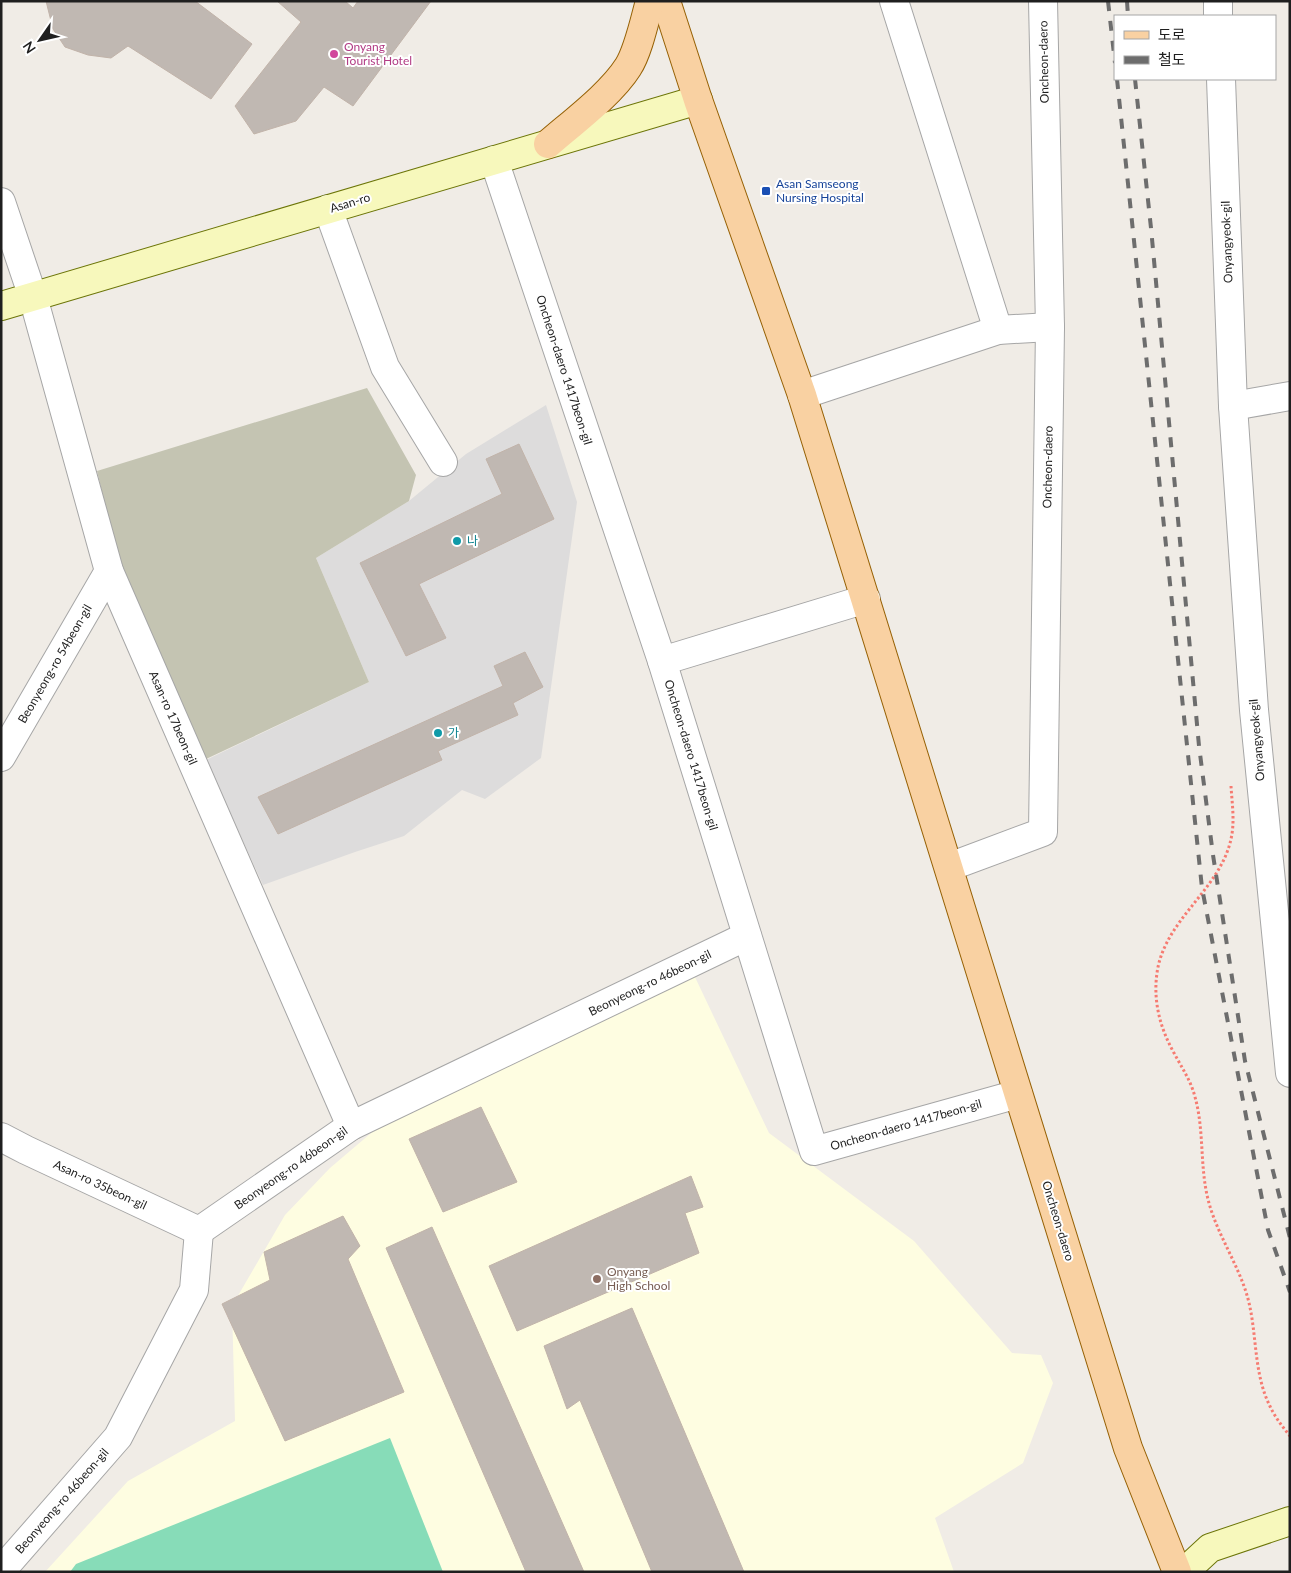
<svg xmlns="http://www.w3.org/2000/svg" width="1291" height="1573" viewBox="0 0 1291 1573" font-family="Lato,'Noto Sans KR',sans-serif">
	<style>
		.residential { fill: #dddcdc }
		.education { fill: #fefde1 }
		.construction { fill: #c4c4b2 }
		.pitch { fill: #87dcb8 }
		.building { fill: #c0b8b2; stroke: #c1b3a9 }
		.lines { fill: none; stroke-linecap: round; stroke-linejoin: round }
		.street-casing { stroke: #a6a6a6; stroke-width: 30 }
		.secondary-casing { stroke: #6c7508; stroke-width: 30 }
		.primary-casing { stroke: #966105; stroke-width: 30 }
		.path { stroke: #f67b71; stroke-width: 3; stroke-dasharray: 2.5 2.5; stroke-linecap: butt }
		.street { stroke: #fff; stroke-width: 28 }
		.secondary { stroke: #f7f8bc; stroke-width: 28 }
		.primary { stroke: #f9d1a2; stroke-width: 28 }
		.rail { stroke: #6d6d6d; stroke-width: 4; stroke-dasharray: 10 10; stroke-linecap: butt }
		.hotel-dot { fill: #d1479c; stroke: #fff; stroke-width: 2 }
		.transit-dot { fill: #1a4fb4; stroke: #fff; stroke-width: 2 }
		.culture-dot { fill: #0f9aa8; stroke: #fff; stroke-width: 2 }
		.education-dot { fill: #8d6e63; stroke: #fff; stroke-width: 2 }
		.labels { text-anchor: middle; stroke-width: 4; stroke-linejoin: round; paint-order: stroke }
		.hotel-label { font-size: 12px; fill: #b23c85; stroke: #fff; text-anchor: start }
		.street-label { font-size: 12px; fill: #1f1f1f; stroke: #fff }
		.transit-label { font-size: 12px; fill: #164399; stroke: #fff; text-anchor: start }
		.culture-label { font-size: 12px; fill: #0d838f; stroke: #fff; text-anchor: start }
		.education-label { font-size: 12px; fill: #785e54; stroke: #fff; text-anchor: start }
	</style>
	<rect width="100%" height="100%" fill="#f0ece6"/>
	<!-- residential -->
	<path class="residential" d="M546,405L577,502L541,758L485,799L462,790L404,836L355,852L263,885L206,760L369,682L316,558L409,501L466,454Z"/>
	<!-- education -->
	<path class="education" d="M694,975L769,1133L914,1241L1012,1353L1041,1355L1053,1383L1023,1463L935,1518L954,1572H45L128,1481L235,1421L232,1306L285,1215L330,1168L377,1128Z"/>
	<!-- construction -->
	<path class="construction" d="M367,388L416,475L409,501L316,558L369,682L206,759L121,570L97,471Z"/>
	<!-- pitch -->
	<path class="pitch" d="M390,1438L443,1572H70L76,1564Z"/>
	<!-- building -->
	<g class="building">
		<path d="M46,1H195L252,44L211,99L128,46L111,58L88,55L65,47L53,29Z"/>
		<path d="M277,1H345L353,8L358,1H431L353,106L324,87L296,121L254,134L235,106L301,22Z"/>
		<path d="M519,444L554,519L419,584L446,638L406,656L360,563L502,494L486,459Z"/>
		<path d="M525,652L543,687L513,703L518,715L438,751L442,760L278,834L258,797L503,686L494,666Z"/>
		<path d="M481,1107L517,1182L443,1212L409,1139Z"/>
		<path d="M691,1176L703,1207L685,1213L699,1253L517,1331L489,1266Z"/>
		<path d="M343,1216L360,1246L348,1259L404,1392L285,1441L222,1304L270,1280L264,1252Z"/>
		<path d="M432,1227L584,1572H526L386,1248Z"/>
		<path d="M632,1308L744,1572H652L580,1400L567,1409L544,1346Z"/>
	</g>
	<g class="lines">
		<!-- street casing -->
		<g class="street-casing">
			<g id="street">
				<path d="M894,1L998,330"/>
				<path d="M1218,1V16"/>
				<path d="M1221,79L1233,406L1254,710L1290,1073"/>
				<path d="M494,160L662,661L814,1151L1018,1094"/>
				<path d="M1,202L33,297L109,571L351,1126"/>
				<path d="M328,209L385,367L443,462"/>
				<path d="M802,395L998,330L1050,327"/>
				<path d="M1233,406L1290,396"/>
				<path d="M662,661L866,599"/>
				<path d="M1,757L109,571"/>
				<path d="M949,867L1043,832L1050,327L1043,1"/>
				<path d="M1,1137L26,1150L199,1231"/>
				<path d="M199,1231L351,1126L747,936"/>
				<path d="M1,1571L118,1437L194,1290L199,1231"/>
			</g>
		</g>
		<!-- secondary casing -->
		<g class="secondary-casing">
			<g id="secondary">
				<path d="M1,306L698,100"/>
				<path d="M1184,1572L1210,1548L1290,1521"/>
			</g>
		</g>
		<!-- primary casing -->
		<g class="primary-casing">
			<g id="primary">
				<path d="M666,1L698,100L802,395L1128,1448L1177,1572"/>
				<path d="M548,144C572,123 611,94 628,67C638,52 645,19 650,1"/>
			</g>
		</g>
		<!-- path -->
		<path class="path" d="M1231,786C1232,803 1235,822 1231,839C1220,890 1164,920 1157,973C1153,1001 1160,1028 1174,1053C1182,1068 1191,1081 1195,1097C1204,1129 1200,1163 1207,1195C1214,1228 1234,1257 1245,1289C1258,1326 1252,1369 1269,1404C1274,1416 1282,1426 1290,1436"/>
		<!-- street -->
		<use href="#street" class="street"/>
		<!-- secondary -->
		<use href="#secondary" class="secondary"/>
		<!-- primary -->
		<use href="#primary" class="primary"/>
		<!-- rail -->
		<g class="rail">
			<path d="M1108,1L1115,63"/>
			<path d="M1127,1L1128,16"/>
			<path d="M1117,79L1202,888L1268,1230L1290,1292"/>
			<path d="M1135,79L1151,228L1199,746L1213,855L1245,1061L1290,1238"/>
		</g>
	</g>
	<!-- markers -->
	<circle class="hotel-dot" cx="334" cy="54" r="5"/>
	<rect class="transit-dot" x="761" y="186" width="10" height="10" rx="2.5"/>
	<g class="culture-dot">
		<circle cx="457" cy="541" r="5"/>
		<circle cx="438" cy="733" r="5"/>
	</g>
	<circle class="education-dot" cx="597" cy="1279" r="5"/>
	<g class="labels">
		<!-- hotel labels -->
		<g class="hotel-label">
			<text x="344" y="51">Onyang<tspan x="344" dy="14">Tourist Hotel</tspan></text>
		</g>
		<!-- street labels -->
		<g class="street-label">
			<text transform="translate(1044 62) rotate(-91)" y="4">Oncheon-daero</text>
			<text transform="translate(350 203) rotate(-17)" y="4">Asan-ro</text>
			<text transform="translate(1227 242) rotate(-92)" y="4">Onyangyeok-gil</text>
			<text transform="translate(564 370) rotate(72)" y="4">Oncheon-daero 1417beon-gil</text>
			<text transform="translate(1048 467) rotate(-89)" y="4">Oncheon-daero</text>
			<text transform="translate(55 664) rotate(-60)" y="4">Beonyeong-ro 54beon-gil</text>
			<text transform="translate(173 718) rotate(66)" y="4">Asan-ro 17beon-gil</text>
			<text transform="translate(1257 740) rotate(-95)" y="4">Onyangyeok-gil</text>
			<text transform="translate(691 755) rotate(73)" y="4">Oncheon-daero 1417beon-gil</text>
			<text transform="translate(650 983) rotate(-26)" y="4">Beonyeong-ro 46beon-gil</text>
			<text transform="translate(906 1125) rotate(-16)" y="4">Oncheon-daero 1417beon-gil</text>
			<text transform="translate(291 1168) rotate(-35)" y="4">Beonyeong-ro 46beon-gil</text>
			<text transform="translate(100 1185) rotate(25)" y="4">Asan-ro 35beon-gil</text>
			<text transform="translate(1058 1221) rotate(73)" y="4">Oncheon-daero</text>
			<text transform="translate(62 1501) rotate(-49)" y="4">Beonyeong-ro 46beon-gil</text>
		</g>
		<!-- transit labels -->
		<g class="transit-label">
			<text x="776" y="188">Asan Samseong<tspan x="776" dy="14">Nursing Hospital</tspan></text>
		</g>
		<!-- culture labels -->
		<g class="culture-label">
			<text x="467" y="545">나</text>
			<text x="448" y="737">가</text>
		</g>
		<!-- education labels -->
		<g class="education-label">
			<text x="607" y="1276">Onyang<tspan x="607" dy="14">High School</tspan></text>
		</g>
	</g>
	<!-- border -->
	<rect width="1291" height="1573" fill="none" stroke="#1f1f1f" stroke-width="5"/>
	<!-- legend -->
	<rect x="1114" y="15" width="162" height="65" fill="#ffffff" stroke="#a5a5a5"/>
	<rect x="1124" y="31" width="25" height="8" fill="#f9d1a2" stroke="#a5a5a5"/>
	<text x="1158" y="40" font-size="15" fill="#1f1f1f">도로</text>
	<rect x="1124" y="56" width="25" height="8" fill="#6d6d6d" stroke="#a5a5a5"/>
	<text x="1158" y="65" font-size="15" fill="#1f1f1f">철도</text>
	<!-- north arrow -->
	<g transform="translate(40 40) rotate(236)" stroke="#ffffff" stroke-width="4" paint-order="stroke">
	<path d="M0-4L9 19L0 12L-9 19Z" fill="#1f1f1f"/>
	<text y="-8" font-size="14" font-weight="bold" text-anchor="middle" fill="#1f1f1f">N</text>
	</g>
</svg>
